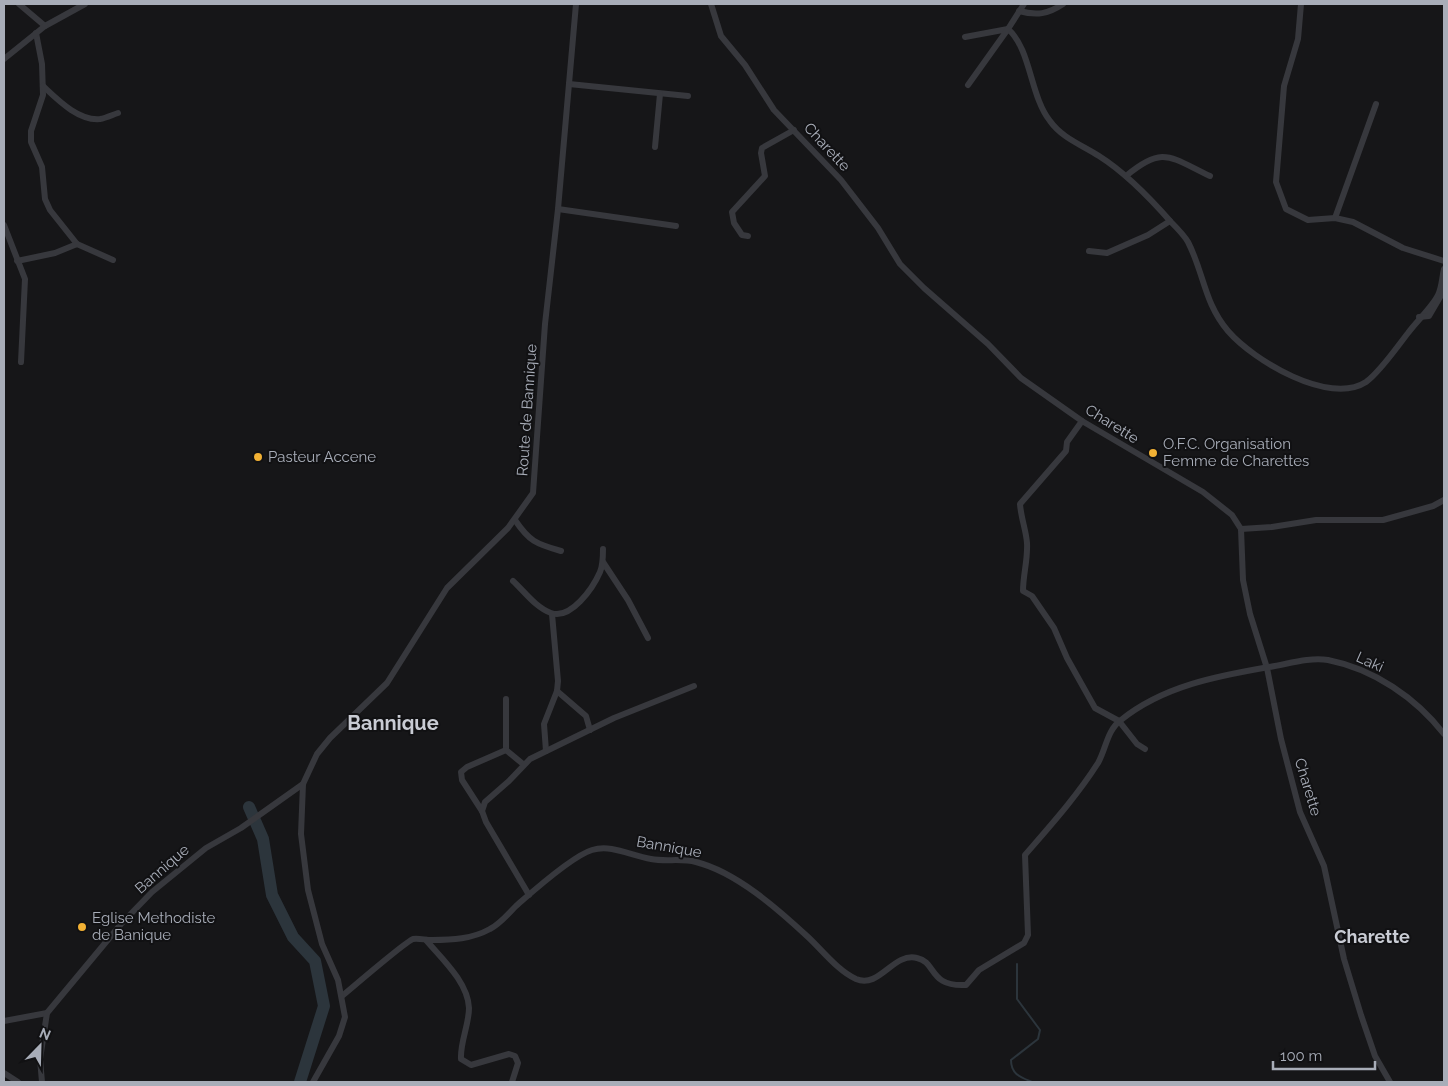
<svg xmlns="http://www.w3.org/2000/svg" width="1448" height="1086" viewBox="0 0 1448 1086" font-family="Raleway,sans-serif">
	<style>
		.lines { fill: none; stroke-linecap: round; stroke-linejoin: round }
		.stream { stroke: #2c353c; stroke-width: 2 }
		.river { stroke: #2c353c; stroke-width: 12 }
		.street { stroke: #37383d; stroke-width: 6 }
		.poi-dot { fill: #f2b134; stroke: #111113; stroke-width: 2 }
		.labels { text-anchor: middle; stroke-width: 4; stroke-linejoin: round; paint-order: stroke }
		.street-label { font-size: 15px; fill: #a8adb8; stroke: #111113 }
		.poi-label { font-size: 15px; fill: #a8adb8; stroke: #111113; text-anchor: start }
		.quarter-label { font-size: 18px; font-weight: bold; fill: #c9ccd4; stroke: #111113 }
		.district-label { font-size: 20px; font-weight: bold; fill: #c9ccd4; stroke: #111113 }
	</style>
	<rect width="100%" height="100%" fill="#161618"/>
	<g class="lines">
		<!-- stream -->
		<path class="stream" d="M1017,964V999L1040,1030L1038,1039L1011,1060C1011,1074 1020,1077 1032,1082"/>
		<!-- river -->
		<path class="river" d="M249,807L263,839L272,895L293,937L315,961L324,1006L300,1082"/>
		<!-- street -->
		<g class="street">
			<path d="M19,4L45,26L85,4"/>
			<path d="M711,4L721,36L745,65L774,110L841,180L878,228L900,264L924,288L988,344L1021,378L1082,421L1203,492L1232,515L1241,529L1243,580L1250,614L1267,668L1281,739L1300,812L1324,866L1344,959L1361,1015L1375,1056L1390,1082"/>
			<path d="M1024,4L1008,29C1031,49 1030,96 1050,121C1062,138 1082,145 1099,156C1126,173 1150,198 1171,222C1177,228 1184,235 1188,242C1204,273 1204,303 1228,331C1253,360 1329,406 1366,382C1380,372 1397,347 1408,333C1416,322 1433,306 1438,295C1442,287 1442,277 1444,269"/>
			<path d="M1301,4L1298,39L1284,86L1276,182L1286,209L1308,220L1335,218L1353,222L1403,248L1444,261"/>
			<path d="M1019,11C1037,16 1048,14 1063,4"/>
			<path d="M36,33L42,64L43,95L31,131V142L42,167L45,199L50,210L77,244"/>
			<path d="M965,37L1008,29"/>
			<path d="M4,59L45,26"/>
			<path d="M569,84L688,96"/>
			<path d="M968,85L1008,29"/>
			<path d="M43,86C57,99 78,121 100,119C106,118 112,115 118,113"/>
			<path d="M655,147L660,94"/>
			<path d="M1126,176C1163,145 1170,157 1210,176"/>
			<path d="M558,209L676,226"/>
			<path d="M1335,218L1376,104"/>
			<path d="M4,225L25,279L21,362"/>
			<path d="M748,236L742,235L734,223L732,212L765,176L761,153L762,148L794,130"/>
			<path d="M1089,251L1107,253L1148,235L1170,221"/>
			<path d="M17,261L55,253L77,244L113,260"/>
			<path d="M1419,317L1429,316L1443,292"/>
			<path d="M1082,421L1067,442L1066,451L1020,504C1021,518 1026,530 1027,543C1028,559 1023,575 1023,591L1032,596L1054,628L1067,658L1095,708L1119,721L1137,744L1145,749"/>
			<path d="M515,520C529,541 536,544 561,551"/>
			<path d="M1241,529L1272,527L1316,520H1383L1433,506L1444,500"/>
			<path d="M603,562L628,600L648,638"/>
			<path d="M513,581C524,591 536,608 551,613C571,620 593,588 600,572C603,565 603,557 603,549"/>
			<path d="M557,691L586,716L590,730"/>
			<path d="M506,699V750L523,764"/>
			<path d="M546,751L544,724L557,691L558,681L552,614"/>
			<path d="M482,811L462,780L461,772L467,767L506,750"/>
			<path d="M529,895L486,822L482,811L485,802L509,781L530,759L614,718L694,686"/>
			<path d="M426,940C441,958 468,982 469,1008C469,1025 460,1042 461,1059L471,1065L509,1054L515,1056L518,1063L512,1082"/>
			<path d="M342,996C353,987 405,942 413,939C418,938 426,940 432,940C452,940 472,939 490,929C500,924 508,914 516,906C532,892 572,856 592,850C612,844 631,856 651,859C666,862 681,858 696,862C736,872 778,909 808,937C822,950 838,971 856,979C880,989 893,952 917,958C937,962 928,987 966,985L979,970L1024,943L1028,935L1025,855C1051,825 1077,796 1098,763C1106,749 1107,730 1121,720C1163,686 1217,676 1269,667C1288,664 1309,657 1328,660C1374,669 1416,698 1444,734"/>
			<path d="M4,1021L47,1013"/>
			<path d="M4,1073L18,1082"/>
			<path d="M42,1082L40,1059L47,1013L121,924L152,892L206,848L241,828L303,784"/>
			<path d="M313,1082L339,1036L345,1017L338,980L322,944L308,890L301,834L303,784L317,754L330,738L387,683L447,588L508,528L533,493L545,324L558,209L576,4"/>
		</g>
	</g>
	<!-- markers -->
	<g class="poi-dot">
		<circle cx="1153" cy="453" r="5"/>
		<circle cx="258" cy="457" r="5"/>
		<circle cx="82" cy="927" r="5"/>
	</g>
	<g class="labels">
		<!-- street labels -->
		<g class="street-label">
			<text transform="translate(827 147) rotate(47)" y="5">Charette</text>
			<text transform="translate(527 410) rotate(-86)" y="5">Route de Bannique</text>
			<text transform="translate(1112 424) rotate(32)" y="5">Charette</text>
			<text transform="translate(1370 662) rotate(24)" y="5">Laki</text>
			<text transform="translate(1308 787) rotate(73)" y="5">Charette</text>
			<text transform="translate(669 847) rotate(10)" y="5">Bannique</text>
			<text transform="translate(162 869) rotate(-41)" y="5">Bannique</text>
		</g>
		<!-- poi labels -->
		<g class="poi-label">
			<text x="1163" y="449">O.F.C. Organisation<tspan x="1163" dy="17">Femme de Charettes</tspan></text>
			<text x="268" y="462">Pasteur Accene</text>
			<text x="92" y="923">Eglise Methodiste<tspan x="92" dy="17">de Banique</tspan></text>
		</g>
		<!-- quarter labels -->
		<g class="quarter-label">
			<text x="1372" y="943">Charette</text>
		</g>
		<!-- district labels -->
		<g class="district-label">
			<text x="393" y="730">Bannique</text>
		</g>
	</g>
	<!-- border -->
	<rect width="1448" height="1086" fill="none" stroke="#a8adb8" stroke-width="10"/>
	<!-- north arrow -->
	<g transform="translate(40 1046) rotate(23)" stroke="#111113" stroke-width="4" paint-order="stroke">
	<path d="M0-4L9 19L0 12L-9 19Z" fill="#a8adb8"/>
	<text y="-8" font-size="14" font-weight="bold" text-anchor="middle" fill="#a8adb8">N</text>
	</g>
	<!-- scale -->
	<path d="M1273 1061v8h102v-8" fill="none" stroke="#a8adb8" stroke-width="2.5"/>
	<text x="1280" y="1061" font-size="15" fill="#a8adb8" stroke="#111113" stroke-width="4" paint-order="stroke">100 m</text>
</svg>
